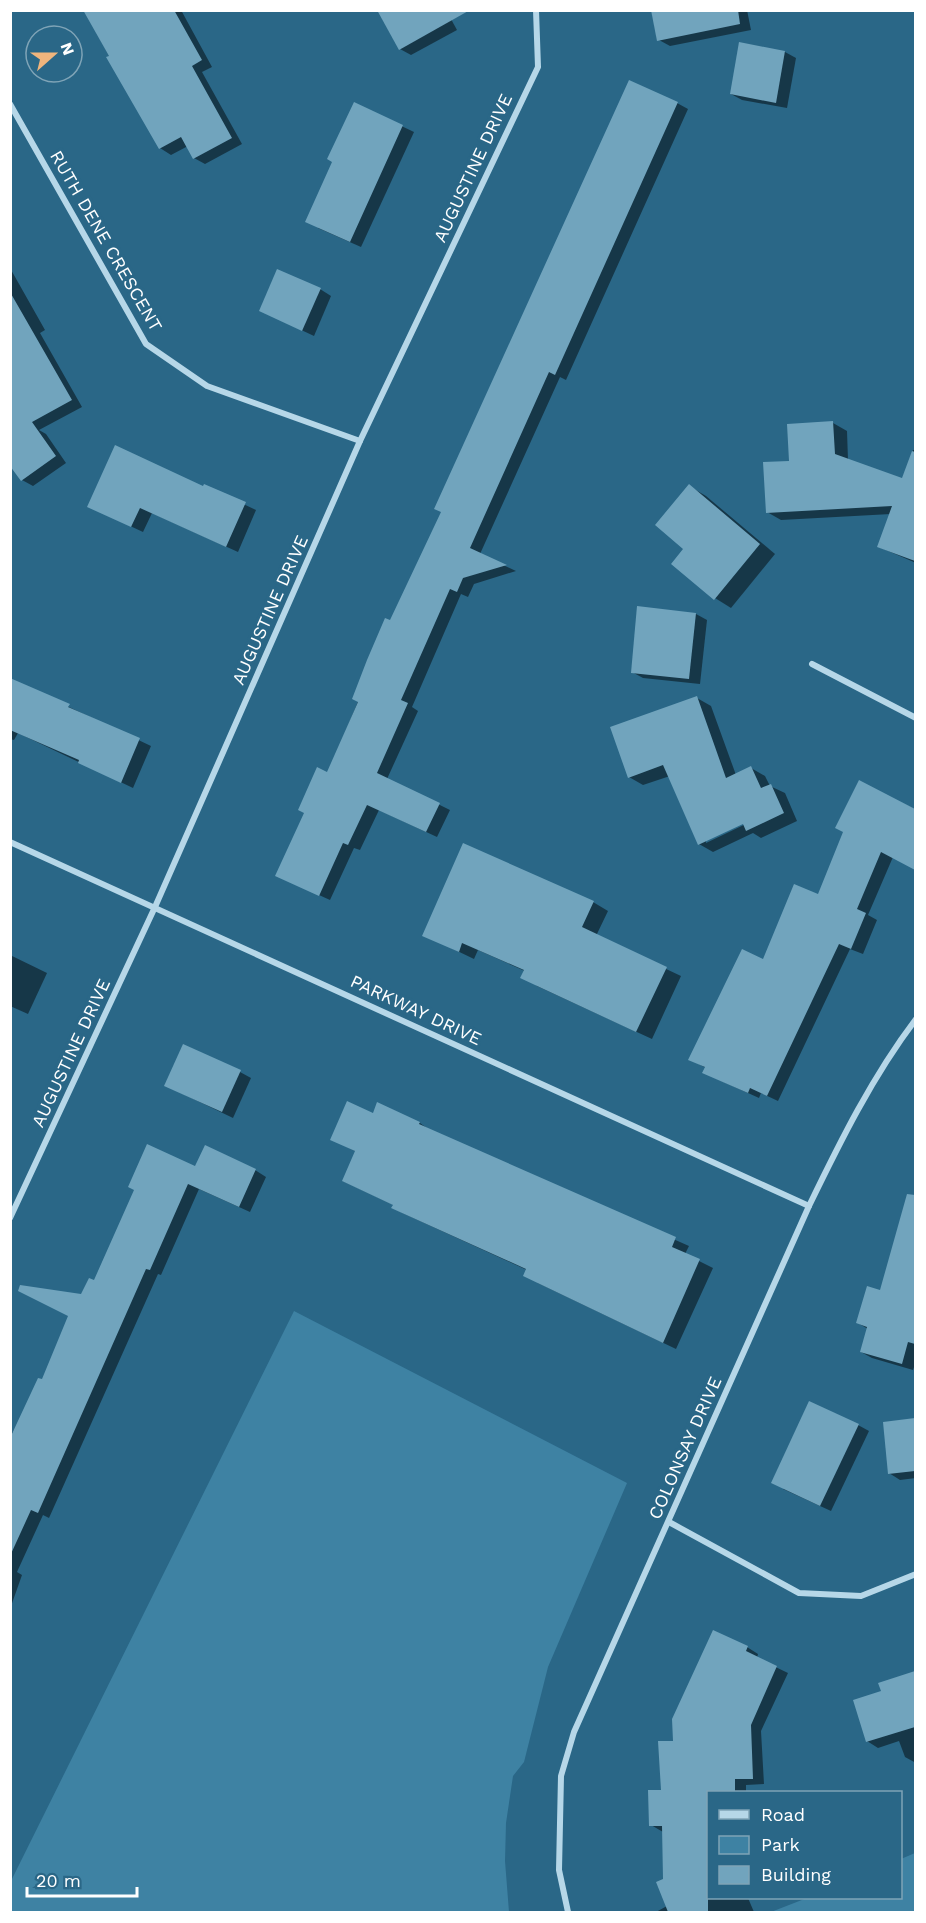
<svg xmlns="http://www.w3.org/2000/svg" width="926" height="1923" viewBox="0 0 926 1923" font-family="'Work Sans',sans-serif">
	<style>
		.green { fill: #3e82a3 }
		.shadow { fill: #0007; fill-rule: evenodd }
		.building { fill: #71a4bd }
		.lines { fill: none; stroke-linecap: round; stroke-linejoin: round }
		.minor { stroke: #b6d7e8; stroke-width: 6 }
		.labels { text-anchor: middle; stroke-width: 6; stroke-linejoin: round; paint-order: stroke }
		.street-label { font-size: 18px; fill: #fff; stroke: #2a6787 }
	</style>
	<rect width="100%" height="100%" fill="#2a6787"/>
	<!-- green -->
	<g class="green">
		<path d="M294,1311L627,1483L548,1667L524,1762L513,1776L506,1823L505,1861L509,1912H11V1881Z"/>
		<path d="M915,1853V1912H771L807,1898H900L901,1859Z"/>
	</g>
	<!-- shadow -->
	<g class="shadow">
		<path d="M84,10H181L212,67L202,72L242,144L205,164L194,158L188,146L171,155L160,148Z"/>
		<path d="M446,10L457,30L411,55L400,49Z"/>
		<path d="M653,10H747L751,30L670,46L659,40Z"/>
		<path d="M741,44L785,52L796,58L787,108L742,100L731,94Z"/>
		<path d="M677,103L688,109L566,380L560,377L480,554L516,571L474,584L468,597L461,594L412,707L418,711L387,779L450,810L437,837L379,810L360,850L354,848L330,900L288,881L328,774L391,622Z"/>
		<path d="M355,104L414,132L361,247L318,228L334,162Z"/>
		<path d="M10,268L45,330L40,333L82,407L39,430L46,434L66,463L33,486L22,480L10,428Z"/>
		<path d="M320,289L331,296L314,336L261,311Z"/>
		<path d="M833,423L847,431L848,460L902,480L913,450H916V563L879,547L891,514L781,520L767,512L791,462Z"/>
		<path d="M205,486L256,510L238,552L152,513L143,532L100,512L204,489Z"/>
		<path d="M689,486L706,496L775,554L731,608L715,598Z"/>
		<path d="M639,608L696,614L707,620L700,684L643,678L632,672Z"/>
		<path d="M10,679L151,746L133,788L18,733L14,740L10,739Z"/>
		<path d="M697,698L711,706L736,775L751,768L765,776L770,786L785,793L797,821L761,838L753,833L713,852L699,844L670,776L643,785L629,777ZM749,819L750,822L706,843V839Z"/>
		<path d="M860,782L916,810V869L893,857L868,915L877,920L863,954L850,949L778,1101L761,1093L759,1098L715,1078L706,1068L690,1059L764,961L819,896L845,832Z"/>
		<path d="M593,902L608,911L596,936L681,976L652,1039L537,986L525,971L478,950L474,959L424,935Z"/>
		<path d="M10,955L47,973L28,1014L10,1006Z"/>
		<path d="M240,1072L251,1078L233,1118L177,1091Z"/>
		<path d="M378,1104L420,1123L432,1132L689,1246L685,1254L713,1268L676,1349L538,1283L527,1270L407,1215L393,1208L394,1205L343,1181L357,1152L332,1139L374,1115Z"/>
		<path d="M196,1168L255,1170L266,1177L250,1212L199,1189L161,1275L158,1274L49,1518L43,1515L17,1572L22,1575L10,1609V1437L42,1381L82,1296Z"/>
		<path d="M916,1191V1361L913,1370L872,1358L861,1352L868,1329L858,1323L881,1292L908,1221Z"/>
		<path d="M916,1420V1478L900,1480L889,1473L884,1423Z"/>
		<path d="M858,1425L869,1431L831,1511L783,1489Z"/>
		<path d="M747,1647L758,1654L757,1658L788,1673L761,1731L764,1784L746,1785V1792H708V1898H748L754,1912H656L667,1906L663,1832L651,1825L675,1742Z"/>
		<path d="M916,1673V1763L905,1757L899,1741L878,1748L867,1741L883,1692L880,1684Z"/>
	</g>
	<!-- building -->
	<g class="building">
		<path d="M83,10H174L202,60L192,66L232,138L193,159L181,137L159,149L106,57L109,56Z"/>
		<path d="M377,10H470L399,50Z"/>
		<path d="M651,10H738L740,24L657,41Z"/>
		<path d="M739,42L785,51L776,103L730,94Z"/>
		<path d="M629,80L678,102L555,375L549,372L470,548L507,565L463,578L457,592L450,589L401,700L408,703L377,773L440,803L426,832L367,805L348,845L343,843L319,896L275,876L304,813L298,810L317,767L327,772L358,702L352,699L367,660L385,618L390,620L441,512L434,509Z"/>
		<path d="M354,102L403,125L350,242L305,222L332,162L327,159Z"/>
		<path d="M277,269L321,288L302,331L259,311Z"/>
		<path d="M10,292L72,400L32,422L56,456L21,481L10,466Z"/>
		<path d="M833,421L835,454L902,478L912,451L915,452V561L877,547L892,506L766,513L763,462L789,461L787,424Z"/>
		<path d="M115,445L203,486L204,484L246,502L226,547L140,508L131,527L87,507Z"/>
		<path d="M689,484L760,544L714,600L671,564L683,549L655,525Z"/>
		<path d="M637,606L696,613L689,679L631,673Z"/>
		<path d="M10,678L70,704L68,707L140,738L121,783L78,763L79,760L10,730Z"/>
		<path d="M697,696L726,778L751,766L761,788L771,784L784,813L746,831L743,824L698,845L663,765L628,778L610,727Z"/>
		<path d="M859,780L915,809V870L881,852L857,909L866,913L851,949L839,944L767,1096L750,1088L748,1093L702,1073L705,1067L688,1060L742,949L763,959L794,884L818,894L843,832L835,828Z"/>
		<path d="M463,843L594,901L582,927L667,967L636,1032L520,978L524,970L462,943L459,952L422,936Z"/>
		<path d="M183,1044L241,1070L222,1112L164,1086Z"/>
		<path d="M347,1101L373,1113L377,1102L420,1122L419,1124L676,1237L672,1247L700,1259L663,1343L523,1276L526,1269L391,1208L393,1205L342,1181L355,1151L330,1140Z"/>
		<path d="M147,1144L195,1166L205,1145L256,1169L239,1207L188,1184L150,1270L146,1269L38,1513L31,1510L10,1556V1438L38,1378L42,1379L68,1316L18,1291L20,1285L81,1294L89,1278L94,1280L134,1190L128,1187Z"/>
		<path d="M907,1194L915,1195V1344L908,1342L902,1364L860,1352L867,1327L856,1323L867,1286L880,1290Z"/>
		<path d="M809,1401L859,1424L820,1506L771,1483Z"/>
		<path d="M915,1418V1471L888,1474L883,1422Z"/>
		<path d="M713,1630L748,1646L746,1651L777,1666L751,1725L753,1779H735V1792H708V1912H668L656,1882L663,1879L662,1826H649L648,1790H661L658,1741H673L672,1719Z"/>
		<path d="M915,1671V1727L866,1742L853,1700L881,1691L878,1683Z"/>
	</g>
	<g class="lines">
		<!-- minor -->
		<g class="minor">
			<path d="M10,104L146,344L207,386L360,441"/>
			<path d="M812,664L916,718"/>
			<path d="M10,842L809,1206"/>
			<path d="M10,1218L155,907L360,441L538,67L536,10"/>
			<path d="M669,1522L799,1593L861,1596L916,1574"/>
			<path d="M568,1912L559,1870L561,1776L574,1732L809,1206C840,1142 872,1077 916,1019"/>
		</g>
	</g>
	<g class="labels">
		<!-- street labels -->
		<g class="street-label">
			<text transform="translate(473 168) rotate(-65)" y="6">AUGUSTINE DRIVE</text>
			<text transform="translate(106 241) rotate(60)" y="6">RUTH DENE CRESCENT</text>
			<text transform="translate(270 610) rotate(-66)" y="6">AUGUSTINE DRIVE</text>
			<text transform="translate(416 1010) rotate(25)" y="6">PARKWAY DRIVE</text>
			<text transform="translate(71 1053) rotate(-65)" y="6">AUGUSTINE DRIVE</text>
			<text transform="translate(685 1448) rotate(-66)" y="6">COLONSAY DRIVE</text>
		</g>
	</g>
	<!-- border -->
	<rect width="926" height="1923" fill="none" stroke="#ffffff" stroke-width="24"/>
	<!-- legend -->
	<rect x="707" y="1791" width="195" height="108" fill="#2a6787" stroke="#7fa4b7" stroke-width="1.5"/>
	<rect x="719" y="1810" width="30" height="9" fill="#b6d7e8" stroke="#7fa4b7" stroke-width="1.5"/>
	<text x="761" y="1821" font-size="18" fill="#ffffff">Road</text>
	<rect x="719" y="1836" width="30" height="18" fill="#3e82a3" stroke="#7fa4b7" stroke-width="1.5"/>
	<text x="761" y="1851" font-size="18" fill="#ffffff">Park</text>
	<rect x="719" y="1866" width="30" height="18" fill="#71a4bd" stroke="#7fa4b7" stroke-width="1.5"/>
	<text x="761" y="1881" font-size="18" fill="#ffffff">Building</text>
	<!-- north arrow -->
	<g transform="translate(54 54) rotate(69)"><circle r="28" fill="#2a6787" stroke="#7fa4b7" stroke-width="1.5"/>
	<path d="M0-4.5L10 22L0 15L-10 22Z" fill="#efb57d"/>
	<text y="-9" font-size="16" font-weight="bold" text-anchor="middle" fill="#ffffff">N</text>
	</g>
	<!-- scale -->
	<path d="M27 1887v9h110v-9" fill="none" stroke="#ffffff" stroke-width="3"/>
	<text x="36" y="1887" font-size="18" fill="#ffffff" stroke="#2a6787" stroke-width="4.5" paint-order="stroke">20 m</text>
</svg>
